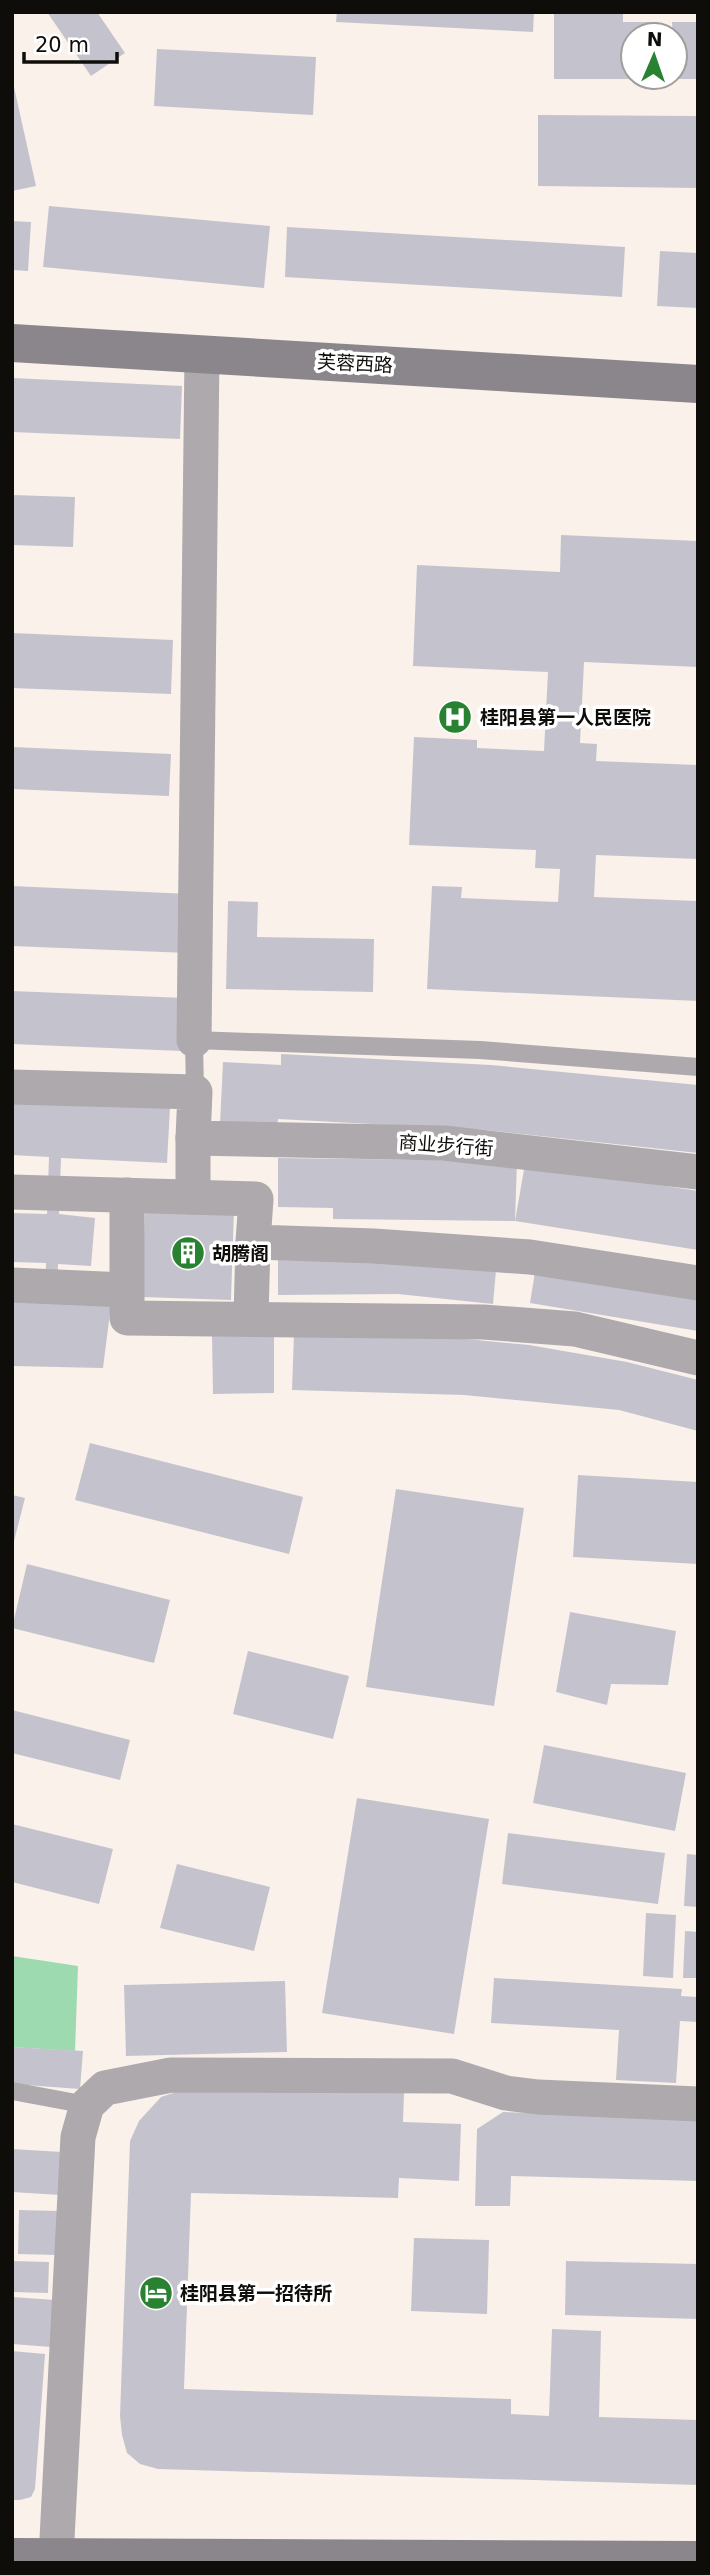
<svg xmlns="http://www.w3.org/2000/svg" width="710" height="2575" viewBox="0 0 710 2575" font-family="'DejaVu Sans','Noto Sans SC',sans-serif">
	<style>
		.green { fill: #9ddab0 }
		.building { fill: #c4c3cd }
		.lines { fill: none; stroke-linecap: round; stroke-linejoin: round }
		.lane { stroke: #ada9ad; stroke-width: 18 }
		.street { stroke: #ada9ad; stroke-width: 35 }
		.secondary { stroke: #8b868b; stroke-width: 38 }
		.labels { text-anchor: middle; stroke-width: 7; stroke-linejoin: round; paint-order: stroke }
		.street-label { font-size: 19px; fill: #0f0d0a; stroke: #fff }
		.poi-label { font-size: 19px; font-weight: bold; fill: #0f0d0a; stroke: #fff; text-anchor: start }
	</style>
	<rect width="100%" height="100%" fill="#faf1ea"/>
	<!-- green -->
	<path class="green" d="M12,1956L78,1966L75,2051L12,2047Z"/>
	<!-- building -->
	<g class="building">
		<path d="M47,12H97L125,53L91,76Z"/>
		<path d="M337,12H534L533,32L336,22Z"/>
		<path d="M554,12H623V22H659V35H633V79H554Z"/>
		<path d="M672,22H698V79H675Z"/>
		<path d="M157,49L316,57L313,115L154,106Z"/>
		<path d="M12,78L36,186L12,191Z"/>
		<path d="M538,115L698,116V188L538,186Z"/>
		<path d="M49,206L270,226L264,288L43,267Z"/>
		<path d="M12,221L31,222L28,271L12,270Z"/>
		<path d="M287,227L625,247L622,297L285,277Z"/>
		<path d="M660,251L698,253V308L657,306Z"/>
		<path d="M12,378L182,386L180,439L12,432Z"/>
		<path d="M12,495L75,497L73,547L12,545Z"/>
		<path d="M561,535L698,541V667L584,662L580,743L597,744L596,761L698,765V859L596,855L594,897L698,901V1001L427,989L432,886L462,887L461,898L558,902L560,869L535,868L536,850L409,845L414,737L477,740V748L544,751L548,672L413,666L417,565L560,572Z"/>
		<path d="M12,633L173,640L171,694L12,688Z"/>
		<path d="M12,747L171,754L169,796L12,789Z"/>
		<path d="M12,886L190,894L188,953L12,946Z"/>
		<path d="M228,901L258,902L257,937L374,939L373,992L226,989Z"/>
		<path d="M12,991L185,998L182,1051L12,1044Z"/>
		<path d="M281,1054L491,1065L698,1085V1153L485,1130L278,1119L277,1127L220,1124L223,1062L281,1065Z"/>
		<path d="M12,1099L170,1107L167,1163L61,1158L59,1214L95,1218L91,1266L58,1264L57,1301L111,1305L103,1368L12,1366V1297L45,1300L46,1263L12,1262V1213L47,1214L49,1157L12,1155Z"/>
		<path d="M278,1158L517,1161L515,1221L525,1164L698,1191V1250L515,1221L333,1219V1208L278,1207Z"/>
		<path d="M145,1207L234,1210L231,1300L142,1297Z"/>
		<path d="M278,1260L397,1262L496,1270L493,1304L398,1294L278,1295Z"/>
		<path d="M535,1272L698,1298V1331L530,1303Z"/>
		<path d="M294,1334L466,1339L529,1345L627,1362L698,1380V1431L619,1410L464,1395L292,1390Z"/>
		<path d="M212,1336H274V1393L213,1394Z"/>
		<path d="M90,1443L303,1497L289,1554L75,1500Z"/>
		<path d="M578,1475L698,1482V1564L573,1557Z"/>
		<path d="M396,1489L524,1508L494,1706L366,1687Z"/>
		<path d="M12,1495L25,1498L13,1545H12Z"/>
		<path d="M27,1564L170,1600L154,1663L12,1628Z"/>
		<path d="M570,1612L676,1631L668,1685L611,1684L607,1705L556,1692Z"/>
		<path d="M248,1651L349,1676L333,1739L233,1714Z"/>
		<path d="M12,1710L130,1740L120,1780L12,1753Z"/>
		<path d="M544,1745L686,1773L675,1831L533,1803Z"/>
		<path d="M357,1798L489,1819L454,2034L322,2013Z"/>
		<path d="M12,1824L113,1849L99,1904L12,1882Z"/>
		<path d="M508,1833L665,1853L658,1904L502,1884Z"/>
		<path d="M687,1854L698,1855V1907L684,1906Z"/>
		<path d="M177,1864L270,1887L254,1951L160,1928Z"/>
		<path d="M646,1913L676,1915L673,1978L643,1976Z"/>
		<path d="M685,1931L698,1932V1978H683Z"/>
		<path d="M494,1978L682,1989L681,1996L698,1997V2022L680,2021L676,2083L616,2080L619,2030L491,2023Z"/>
		<path d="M285,1981L287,2052L126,2056L124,1985Z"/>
		<path d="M12,2047L83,2051L80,2089L12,2084Z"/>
		<path d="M194,2086L404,2092L403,2122L461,2124L459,2181L399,2178L398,2198L191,2193L184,2389L511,2399V2414L549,2416L552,2329L601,2331L599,2417L698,2420V2485L158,2469L140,2464L127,2453L122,2435L120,2416L130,2141L139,2121L161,2097Z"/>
		<path d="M503,2112L698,2118V2181L511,2176L510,2206H475L477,2129Z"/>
		<path d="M12,2149L62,2152L60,2195L12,2192Z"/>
		<path d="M19,2210L58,2211L57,2255L18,2254Z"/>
		<path d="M414,2238L489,2240L487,2314L411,2311Z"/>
		<path d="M12,2261L49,2262L48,2293L12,2292Z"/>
		<path d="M566,2261L698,2264V2319L565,2315Z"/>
		<path d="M12,2297L55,2300L51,2347L12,2344Z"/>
		<path d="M12,2351L45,2354L35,2489L31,2497L20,2500H12Z"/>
	</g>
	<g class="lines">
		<!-- lane -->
		<g class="lane">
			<path d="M195,1092L194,1040L480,1050L698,1067"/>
			<path d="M12,2091L87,2105"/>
		</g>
		<!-- street -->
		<g class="street">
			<path d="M194,1040L202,354"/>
			<path d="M12,1087L195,1092L193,1138L444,1143L698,1172"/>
			<path d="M12,1192L256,1199L253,1242L374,1246L530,1257L698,1283"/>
			<path d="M127,1195V1318L483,1322L575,1329L698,1358"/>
			<path d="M193,1197V1138"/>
			<path d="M12,1285L126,1290"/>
			<path d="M251,1318L253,1242"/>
			<path d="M56,2558L78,2137L87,2105L105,2088L171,2075L452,2076L506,2093L538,2097L698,2104"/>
		</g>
		<!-- secondary -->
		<g class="secondary">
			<path d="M12,343L698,384"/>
			<path d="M12,2557L698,2560"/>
		</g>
	</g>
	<!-- icons -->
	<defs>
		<g id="hospital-disc" transform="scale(1.75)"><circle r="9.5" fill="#298231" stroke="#fff"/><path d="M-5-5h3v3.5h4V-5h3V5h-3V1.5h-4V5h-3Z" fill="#fff"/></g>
		<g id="building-disc" transform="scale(1.75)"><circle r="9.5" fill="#298231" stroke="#fff"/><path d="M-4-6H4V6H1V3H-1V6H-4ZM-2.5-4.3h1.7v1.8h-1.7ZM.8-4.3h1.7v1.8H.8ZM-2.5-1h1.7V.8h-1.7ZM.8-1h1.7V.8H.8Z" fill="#fff"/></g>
		<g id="hotel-disc" transform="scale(1.75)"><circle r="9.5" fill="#298231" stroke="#fff"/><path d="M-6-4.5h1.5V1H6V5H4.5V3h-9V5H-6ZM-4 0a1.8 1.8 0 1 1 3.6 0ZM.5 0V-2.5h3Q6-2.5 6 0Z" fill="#fff"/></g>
	</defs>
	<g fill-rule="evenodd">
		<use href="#hospital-disc" x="455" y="717"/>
		<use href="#building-disc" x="188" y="1253"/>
		<use href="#hotel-disc" x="156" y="2293"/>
	</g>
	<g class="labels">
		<!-- street labels -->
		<g class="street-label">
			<text transform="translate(355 363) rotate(3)" y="7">芙蓉西路</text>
			<text transform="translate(446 1145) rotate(4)" y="7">商业步行街</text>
		</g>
		<!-- poi labels -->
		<g class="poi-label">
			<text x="480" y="724">桂阳县第一人民医院</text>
			<text x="212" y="1260">胡腾阁</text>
			<text x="180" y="2300">桂阳县第一招待所</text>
		</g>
	</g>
	<!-- border -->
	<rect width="710" height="2575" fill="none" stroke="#0f0d0a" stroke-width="28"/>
	<!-- north arrow -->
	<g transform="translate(654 56) rotate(2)"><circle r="33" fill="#ffffff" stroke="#9f9e9d" stroke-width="2"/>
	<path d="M0-5L12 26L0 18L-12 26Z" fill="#298231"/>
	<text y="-10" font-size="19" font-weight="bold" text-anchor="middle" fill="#0f0d0a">N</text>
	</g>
	<!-- scale -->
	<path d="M24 52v10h93v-10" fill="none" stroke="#0f0d0a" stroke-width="3.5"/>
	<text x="35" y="52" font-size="21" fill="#0f0d0a" stroke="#ffffff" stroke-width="5" paint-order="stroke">20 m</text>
</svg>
